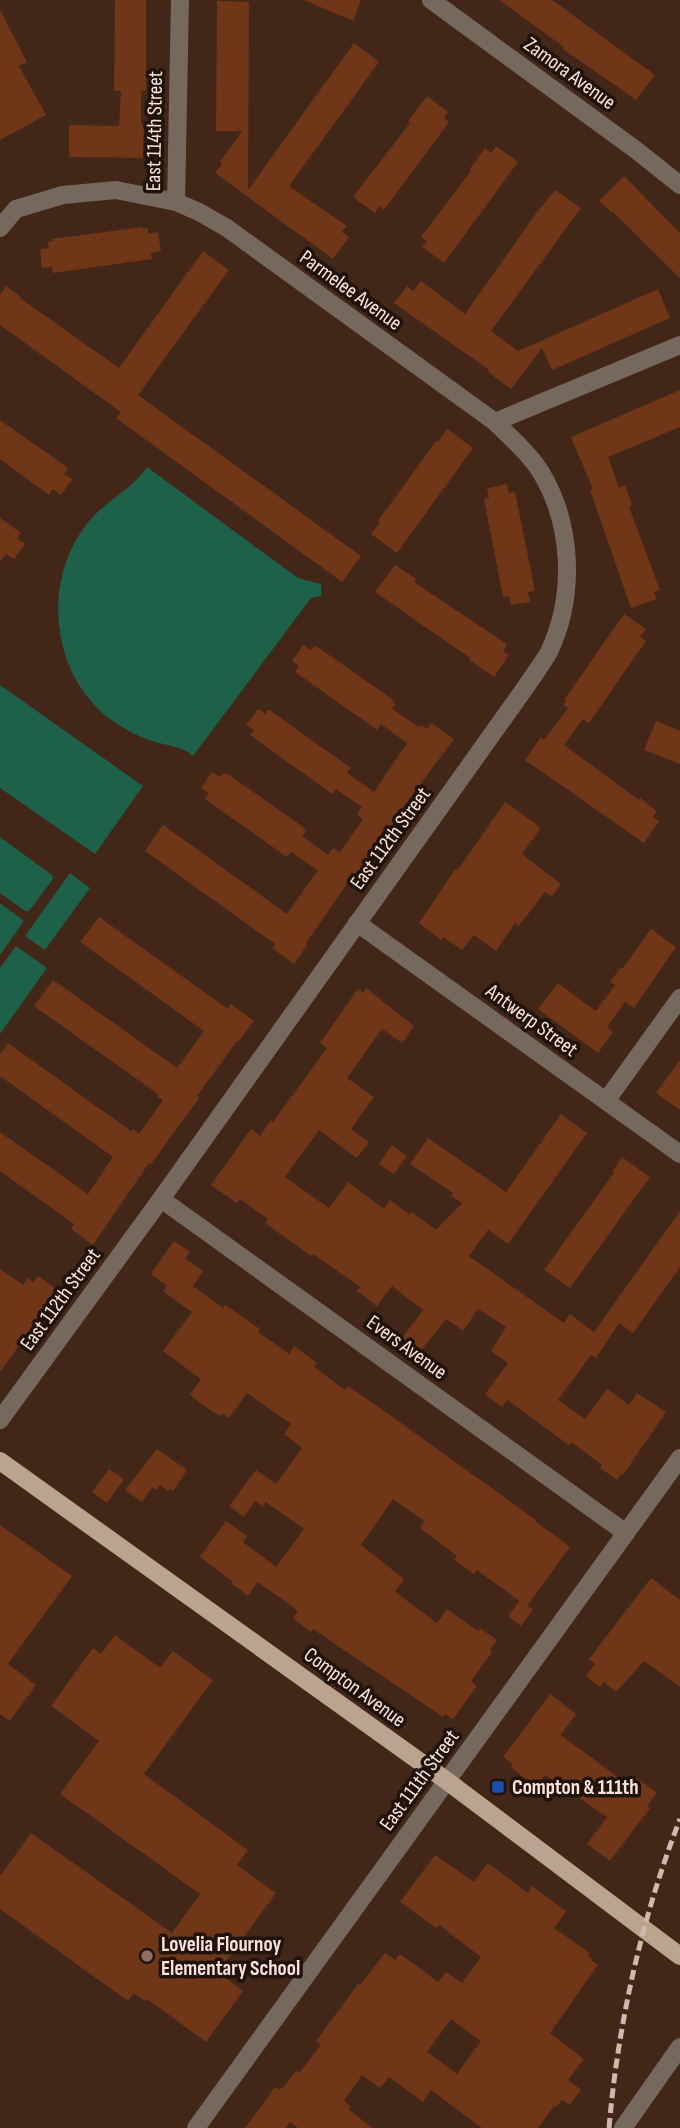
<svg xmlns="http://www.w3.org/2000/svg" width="680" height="2128" viewBox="0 0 680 2128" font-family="'Sofia Sans Condensed',sans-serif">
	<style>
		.green { fill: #1c6148 }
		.building { fill: #6f3617; fill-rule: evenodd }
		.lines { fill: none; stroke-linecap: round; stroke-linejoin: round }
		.minor { stroke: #75695e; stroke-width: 18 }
		.major { stroke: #bba48d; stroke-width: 18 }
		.rail { stroke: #ceb8af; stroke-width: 5; stroke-dasharray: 10 5; stroke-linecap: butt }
		.transit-dot { fill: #1a4fb4; stroke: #20130c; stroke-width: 2.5 }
		.education-dot { fill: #8d6e63; stroke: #20130c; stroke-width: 2.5 }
		.labels { text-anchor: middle; stroke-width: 7; stroke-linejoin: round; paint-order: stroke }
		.street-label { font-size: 21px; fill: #f8e4dc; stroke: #20130c }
		.poi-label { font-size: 21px; font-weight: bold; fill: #f8e4dc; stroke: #20130c; text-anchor: start }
	</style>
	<rect width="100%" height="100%" fill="#422618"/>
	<!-- green -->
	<g class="green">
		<path d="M147,467L298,578L321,584V596L311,598L193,756C181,745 165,746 149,740C138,736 126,730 116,723C52,681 40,585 86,525C104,501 131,491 147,467Z"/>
		<path d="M0,685L143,786L95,854L0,788Z"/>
		<path d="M0,837L52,875L53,879L29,911H25L0,893Z"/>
		<path d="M70,873L90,888L45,950L25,936Z"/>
		<path d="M0,903L24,921L0,955Z"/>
		<path d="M16,946L47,968L0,1034V968Z"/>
	</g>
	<!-- building -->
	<g class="building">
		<path d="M115,0H146V91H141V124H144L143,158L69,157V125L119,126L121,91H114Z"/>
		<path d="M304,0H361L353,21Z"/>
		<path d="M499,0H552L655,75L636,100L563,49L564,47Z"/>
		<path d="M217,1L249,2L248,190L354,43L379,62L289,186L347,226L342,232L349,237L333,259L215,173L222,164L220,162L242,131H216Z"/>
		<path d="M0,10L27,62L19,66L46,115L0,140Z"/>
		<path d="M427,96L448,112L444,118L449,122L384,210L379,206L375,213L353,197L410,123L408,121Z"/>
		<path d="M496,146L518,162L444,263L422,247L427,241L421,237L471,171L469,170L485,148L491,153Z"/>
		<path d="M624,176L680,233V278L613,212L612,213L599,201Z"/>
		<path d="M555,190L581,208L491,331L518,351L658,289L670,318L552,370L542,348L511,389L488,372L489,370L394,303L407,286L413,291L421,281L465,314L537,212Z"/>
		<path d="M143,227V229L148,228V234L158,232L161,251L151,253L152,259L53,273L52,267L42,268L40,249L49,248L48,242L53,241L52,239Z"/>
		<path d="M203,251L229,270L138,395L361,556L342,582L116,418L121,412L0,325V295L6,286L21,297L20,298L119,368Z"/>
		<path d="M680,390V427L608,457L619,488L625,485L632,505L629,507L660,590L654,592L657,599L631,608L590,490L593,489L571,437Z"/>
		<path d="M0,420L64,465L68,469L64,474L72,479L61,495L53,489L49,495L0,459Z"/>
		<path d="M447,429L473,448L397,553L371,534L380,522L378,521L436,441L438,442Z"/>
		<path d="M507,484L509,493L515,492L535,591L528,592L530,602L511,605L509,596L503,597L484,499L489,498L487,488Z"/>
		<path d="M0,518L21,533L17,538L25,544L14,559L6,554L0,562Z"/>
		<path d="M395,565L416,579L414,582L507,644L503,651L509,655L494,677L469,660L470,658L375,592Z"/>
		<path d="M624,614L646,629L640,637L646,641L589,723L583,719L564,745L639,800L640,798L657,811L653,817L659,821L644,843L525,760L541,737L544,740L568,708L563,705L566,701L564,700Z"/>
		<path d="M303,645L311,650L314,646L319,648L375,687L393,700L392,702L396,704L392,709L419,727L420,725L427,729L431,723L454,739L393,821L395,822L352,883L349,881L306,943L308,944L294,964L272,948L275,944L145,851L163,825L287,914L318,870L291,852L287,857L205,799L209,793L201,788L212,772L220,777L224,773L227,775L228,774L265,800L303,827L306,831L302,836L328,855L333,848L340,852L363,819L357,814L362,807L336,789L332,794L250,735L254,730L246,725L258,709L265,714L268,709L351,768L347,773L374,792L407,743L381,724L377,730L295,672L299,666L292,661Z"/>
		<path d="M656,721L680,731V764L644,750Z"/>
		<path d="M505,802L539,826L540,829L522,854L561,884L552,897L545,892L519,926L515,923L496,951L474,935L462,950L443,937L441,940L419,923L454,871L459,868Z"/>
		<path d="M99,917L228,1009L231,1004L254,1021L238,1042L237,1041L197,1096L199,1098L151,1164L149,1163L93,1245L71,1229L74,1224L0,1171V1132L88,1194L113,1157L0,1076V1054L8,1043L131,1131L133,1129L139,1134L163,1100L157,1096L158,1094L34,1006L53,980L177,1068L204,1031L80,942Z"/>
		<path d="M651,929L676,947L634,1008L625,1002L607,1027L613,1032L598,1053L538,1009L558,983L596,1011L615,985L610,982L621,967L623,968Z"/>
		<path d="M366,988L414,1026L402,1043L382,1029L347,1078L374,1097L351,1129L369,1142L357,1158L319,1130L285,1177L329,1208L348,1182L384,1209L390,1200L410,1215L412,1212L436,1230L462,1203L451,1196L453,1193L410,1164L428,1138L506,1192L561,1114L587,1133L508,1244L488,1230L469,1256L564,1323L570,1314L594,1332L680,1211V1267L633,1333L619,1323L596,1358L591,1355L558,1400L585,1419L607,1389L629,1405L637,1393L666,1412L623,1475L621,1474L617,1480L600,1468L602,1465L571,1442L569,1445L507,1400L502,1407L485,1394L508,1363L491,1351L506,1327L478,1309L463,1331L446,1319L420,1352L402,1338L423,1310L392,1286L377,1306L357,1291L360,1287L313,1254L311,1256L265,1223L268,1219L240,1199L237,1203L211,1185L251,1129L260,1136L271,1120L273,1122L327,1048L320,1043L358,989L363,993Z"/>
		<path d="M680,1060V1110L656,1093Z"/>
		<path d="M392,1145L407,1156L394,1174L379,1164Z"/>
		<path d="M622,1157L650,1177L570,1288L544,1270L614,1173L612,1172Z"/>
		<path d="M174,1241L190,1252L185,1258L203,1271L193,1286L223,1308L225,1305L260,1329L258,1332L289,1354L294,1346L317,1363L314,1367L345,1390L348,1386L390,1415L536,1520L535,1521L570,1547L527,1606L533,1609L521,1626L508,1616L519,1601L477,1570L474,1574L454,1560L457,1556L420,1528L424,1521L393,1499L361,1545L404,1579L395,1592L437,1623L447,1609L478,1631L480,1628L497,1640L490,1650L492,1652L471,1681L477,1686L453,1719L445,1714L443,1717L313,1629L311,1632L293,1618L298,1611L258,1582L248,1596L232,1584L233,1582L200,1557L226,1521L247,1536L243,1542L276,1567L304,1529L266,1502L263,1507L255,1501L244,1517L229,1506L256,1470L276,1484L302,1448L284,1434L291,1424L247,1393L229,1418L223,1414L221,1416L211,1411L190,1395L201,1379L163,1351L192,1312L163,1291L167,1286L151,1274Z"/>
		<path d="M0,1269L23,1285L28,1278L33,1282L38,1276L61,1292L46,1312L44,1311L0,1372Z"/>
		<path d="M157,1449L187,1470L173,1491L170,1489L168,1491L160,1485L156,1490L152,1487L142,1502L125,1490Z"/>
		<path d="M109,1469L124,1479L107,1503L92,1492Z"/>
		<path d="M0,1525L72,1576L8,1664L36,1685L10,1721L0,1714Z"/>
		<path d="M651,1578L680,1600V1687L644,1661L616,1692L604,1682L600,1687L586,1676L595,1664L589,1659Z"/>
		<path d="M115,1635L160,1668L173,1651L213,1680L144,1774L248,1850L237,1865L276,1893L218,1972L243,1991L206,2042L147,1999L144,2001L134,1993L128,2001L0,1909V1876L31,1833L172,1933L200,1894L60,1794L99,1741L51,1706L93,1648L101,1654Z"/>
		<path d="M550,1694L576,1714L561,1735L630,1786L637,1778L657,1793L647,1806L650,1808L610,1861L587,1844L607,1817L545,1775L536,1787L514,1770L511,1767L513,1764L503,1757Z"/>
		<path d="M435,1855L474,1882L488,1863L528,1893L532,1886L566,1911L554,1928L590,1953L588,1956L592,1958L591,1960L598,1965L550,2033L584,2059L568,2080L581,2090L570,2105L562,2100L556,2107L554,2106L538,2128H482L431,2090L423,2102L389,2077L380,2088L362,2075L344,2101L351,2107L349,2110L373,2128H298L290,2122L286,2128H245L275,2087L279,2090L280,2088L282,2089L296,2071L299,2073L321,2045L316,2041L358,1984L360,1985L385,1953L395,1960L400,1954L438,1982L446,1972L462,1983L481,1957L439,1925L436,1928L400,1902ZM451,2019L481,2041L457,2074L427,2052Z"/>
	</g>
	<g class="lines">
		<!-- minor -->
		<g class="minor">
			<path d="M431,0L636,150L680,185"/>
			<path d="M176,202L199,212L227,228L495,422"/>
			<path d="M0,228L16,209L63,195L116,190L176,202L180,0"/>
			<path d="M357,923L680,1154"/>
			<path d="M606,1101L680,998"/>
			<path d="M161,1199L626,1533"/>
			<path d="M0,1420L161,1199L525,688C533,676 542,664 549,652C575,597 573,527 542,474C530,454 511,438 495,422L680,345"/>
			<path d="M196,2128L680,1458"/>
			<path d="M623,2128L680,2047"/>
		</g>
		<!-- major -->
		<path class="major" d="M0,1461L447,1781L680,1956"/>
		<!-- rail -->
		<path class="rail" d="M609,2128C618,2023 642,1917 680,1819"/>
	</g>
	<!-- markers -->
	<rect class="transit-dot" x="491" y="1780" width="14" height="14" rx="3.5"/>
	<circle class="education-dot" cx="147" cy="1956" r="7"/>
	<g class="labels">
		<!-- street labels -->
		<g class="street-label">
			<text transform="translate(570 73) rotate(36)" y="7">Zamora Avenue</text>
			<text transform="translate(154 131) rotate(-89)" y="7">East 114th Street</text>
			<text transform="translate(351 290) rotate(36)" y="7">Parmelee Avenue</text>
			<text transform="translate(390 838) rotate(-54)" y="7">East 112th Street</text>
			<text transform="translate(532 1020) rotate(36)" y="7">Antwerp Street</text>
			<text transform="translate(60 1299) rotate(-54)" y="7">East 112th Street</text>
			<text transform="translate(407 1347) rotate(36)" y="7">Evers Avenue</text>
			<text transform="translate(355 1687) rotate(36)" y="7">Compton Avenue</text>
			<text transform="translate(419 1780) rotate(-54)" y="7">East 111th Street</text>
		</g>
		<!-- poi labels -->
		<g class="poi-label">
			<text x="512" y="1794">Compton &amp; 111th</text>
			<text x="161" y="1951">Lovelia Flournoy<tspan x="161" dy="24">Elementary School</tspan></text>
		</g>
	</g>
</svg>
